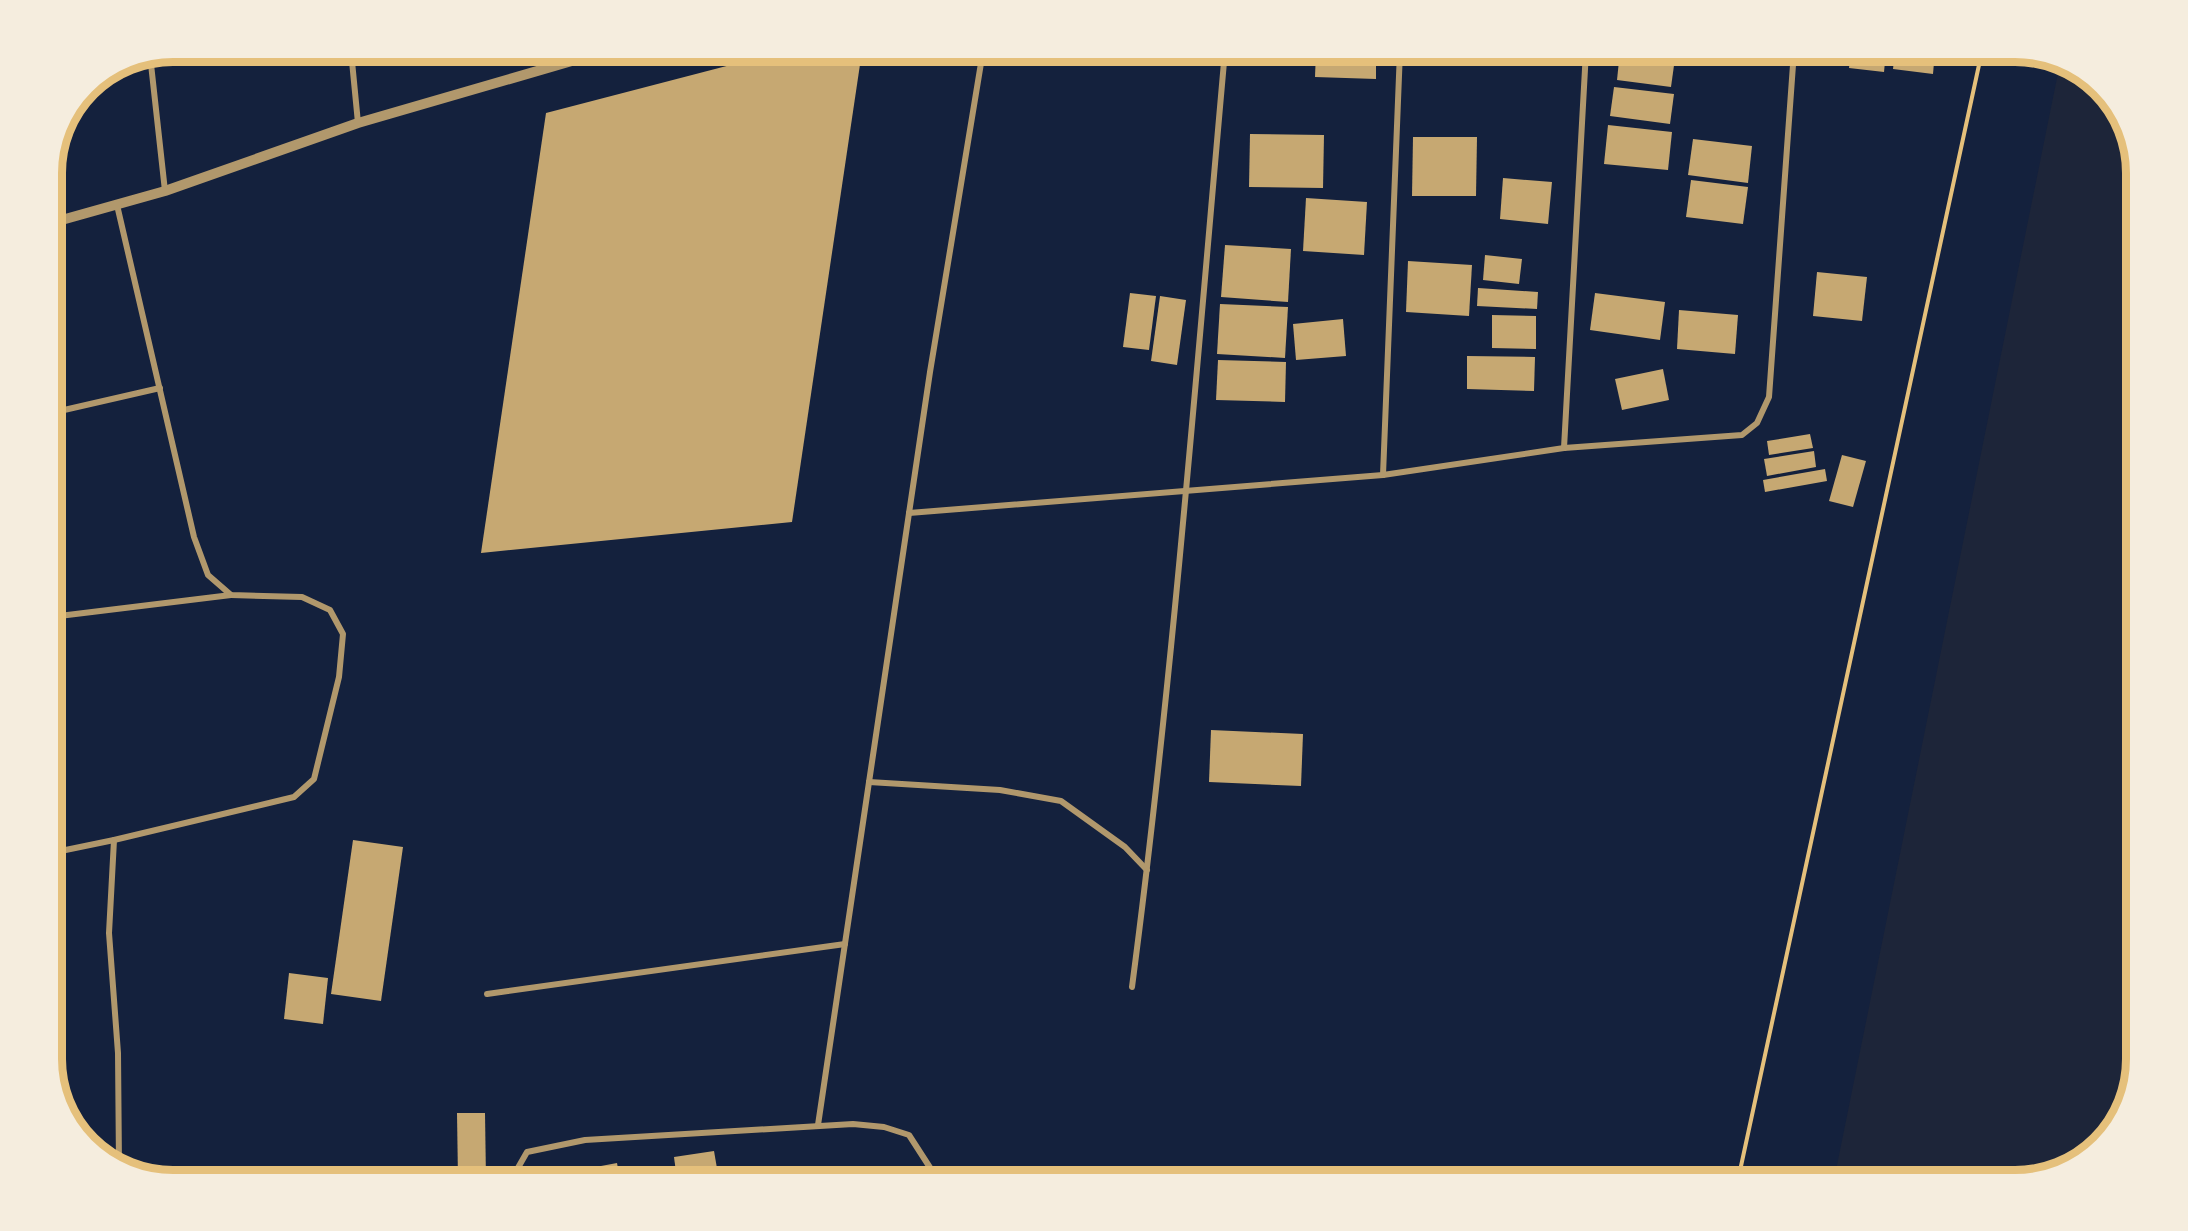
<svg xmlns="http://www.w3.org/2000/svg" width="2188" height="1231" viewBox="0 0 2188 1231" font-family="Barlow,sans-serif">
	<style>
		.green { fill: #1d2539 }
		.building { fill: #c6a872 }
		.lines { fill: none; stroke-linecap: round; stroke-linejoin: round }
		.path { stroke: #e5c07b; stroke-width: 4 }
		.minor { stroke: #b1986c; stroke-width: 6 }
		.tertiary { stroke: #b1986c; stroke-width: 10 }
		.rim { fill: none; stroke: #e5c07b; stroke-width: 8 }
	</style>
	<rect width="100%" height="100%" fill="#14213d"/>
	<!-- green -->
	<path class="green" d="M2060,63L2076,67L2121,111L2137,165V1059L2121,1119L2077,1164L2016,1180H1834Z"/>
	<!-- building -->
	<g class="building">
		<path d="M784,51H862L792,522L481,553L546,113Z"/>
		<path d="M1316,51H1376V79L1315,77Z"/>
		<path d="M1620,51H1676L1671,87L1617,80Z"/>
		<path d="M1802,51H1844L1842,66L1801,61Z"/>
		<path d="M1851,51H1886L1884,72L1849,68Z"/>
		<path d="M1895,51H1935L1933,74L1893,69Z"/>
		<path d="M1614,87L1674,94L1670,124L1610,116Z"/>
		<path d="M1608,125L1672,132L1668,170L1604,164Z"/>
		<path d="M1250,134L1324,135L1323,188L1249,187Z"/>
		<path d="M1413,137H1477L1476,196H1412Z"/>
		<path d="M1693,139L1752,146L1748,183L1688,175Z"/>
		<path d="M1503,178L1552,182L1548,224L1500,219Z"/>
		<path d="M1691,180L1748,187L1743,224L1686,217Z"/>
		<path d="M1306,198L1367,202L1364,255L1303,251Z"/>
		<path d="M1225,245L1291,249L1288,302L1221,297Z"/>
		<path d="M1485,255L1522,259L1519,284L1483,280Z"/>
		<path d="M1408,261L1472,265L1469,316L1406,312Z"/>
		<path d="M1817,272L1867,277L1862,321L1813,316Z"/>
		<path d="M1478,288L1538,292L1537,309L1477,306Z"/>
		<path d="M1130,293L1156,296L1149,350L1123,347Z"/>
		<path d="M1595,293L1665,302L1660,340L1590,330Z"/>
		<path d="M1160,296L1186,300L1177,365L1151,361Z"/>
		<path d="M1220,304L1288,307L1285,358L1217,354Z"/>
		<path d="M1679,310L1738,315L1735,354L1677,349Z"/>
		<path d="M1492,315L1536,316V349L1492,348Z"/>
		<path d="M1343,319L1346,356L1296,360L1293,324Z"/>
		<path d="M1467,356L1535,357L1534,391L1467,389Z"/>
		<path d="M1218,360L1286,362L1285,402L1216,400Z"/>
		<path d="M1663,369L1669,400L1622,410L1615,379Z"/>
		<path d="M1810,434L1813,448L1769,455L1767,441Z"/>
		<path d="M1814,451L1816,467L1767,476L1764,459Z"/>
		<path d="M1842,455L1866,461L1853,507L1829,501Z"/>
		<path d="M1825,469L1827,481L1765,492L1763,480Z"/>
		<path d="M1211,730L1303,734L1301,786L1209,782Z"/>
		<path d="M353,840L403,847L381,1001L331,994Z"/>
		<path d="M289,973L328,978L323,1024L284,1019Z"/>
		<path d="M457,1113H485L486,1180H458Z"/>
		<path d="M714,1151L719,1180H677L674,1157Z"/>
		<path d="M617,1163L620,1180H587L585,1169Z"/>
		<path d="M831,1171L832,1180H799V1176Z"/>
		<path d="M792,1175L793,1180H769V1179Z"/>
	</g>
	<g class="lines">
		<!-- path -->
		<path class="path" d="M1738,1180L1982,51"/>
		<!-- minor -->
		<g class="minor">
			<path d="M351,51L358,123"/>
			<path d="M552,51L554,65"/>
			<path d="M150,55L165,191"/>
			<path d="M117,205L194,537L208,575L231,595L302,597L330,610L343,634L339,677L314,779L294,797L114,840L109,933L118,1053L119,1166"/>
			<path d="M51,413L160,388"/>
			<path d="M1564,448L1586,51"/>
			<path d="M1383,475L1400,51"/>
			<path d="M909,513L1383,475L1564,448L1742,435L1757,423L1769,397L1794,51"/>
			<path d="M51,617L231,595"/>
			<path d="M869,782L1000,790L1061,801L1125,847L1147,870"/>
			<path d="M51,853L114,840"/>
			<path d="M1132,987C1173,676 1197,363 1225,51"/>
			<path d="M487,994L845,944"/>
			<path d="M818,1125L930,372L983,51"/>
			<path d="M511,1180L527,1152L585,1140L853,1124L884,1127L909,1135L938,1180"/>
		</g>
		<!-- tertiary -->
		<path class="tertiary" d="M51,223L165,191L358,123L606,51"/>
	</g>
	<!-- crop -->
	<path d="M0 0H2188V1231H0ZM173 62H2015A111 111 0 0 1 2126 173V1059A111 111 0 0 1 2015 1170H173A111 111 0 0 1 62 1059V173A111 111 0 0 1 173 62Z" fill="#f5edde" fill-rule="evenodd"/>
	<path class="rim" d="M173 62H2015A111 111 0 0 1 2126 173V1059A111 111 0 0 1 2015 1170H173A111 111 0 0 1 62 1059V173A111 111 0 0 1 173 62Z"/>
</svg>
